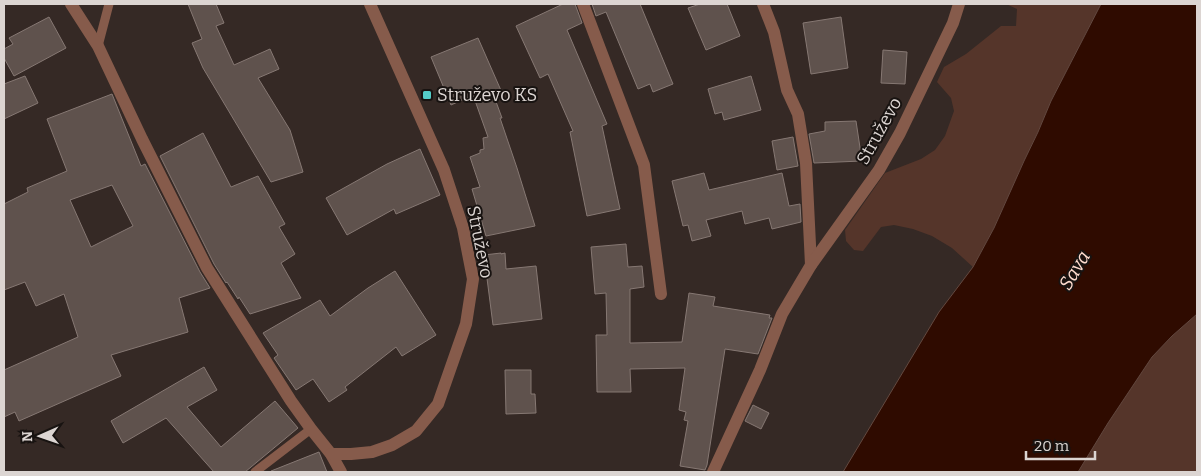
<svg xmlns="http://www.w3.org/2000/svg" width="1201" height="476" viewBox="0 0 1201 476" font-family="Bitter,serif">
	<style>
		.green { fill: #55352a }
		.water { fill: #2f0b00; stroke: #63483f }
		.building { fill: #5f524d; stroke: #867873; fill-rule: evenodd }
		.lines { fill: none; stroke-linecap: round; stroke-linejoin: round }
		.service { stroke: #865b4b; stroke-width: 9 }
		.minor { stroke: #865b4b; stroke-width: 12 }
		.poi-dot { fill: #54cdc8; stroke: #181311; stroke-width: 2 }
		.labels { text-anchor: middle; stroke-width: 4; stroke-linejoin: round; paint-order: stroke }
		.poi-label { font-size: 18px; fill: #dcd5d2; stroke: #181311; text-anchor: start }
		.street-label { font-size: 18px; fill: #dcd5d2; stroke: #181311 }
		.water-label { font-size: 19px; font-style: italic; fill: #ffdbce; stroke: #181311 }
	</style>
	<rect width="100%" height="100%" fill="#352925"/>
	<!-- green -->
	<g class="green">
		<path d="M1006,4H1101L1051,101L1038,132L1024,161L994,228L973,267L952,248L932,236L913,229L894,225L881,227L863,251L854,250L846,241L845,230L885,173L921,159L935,150L945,136L954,111L951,98L937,82L944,67L966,54L1001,26H1016L1017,9Z"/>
		<path d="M1197,314V472H1078L1108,423L1152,357L1172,336Z"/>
	</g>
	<!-- water -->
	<path class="water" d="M1101,4H1197V314L1172,336L1152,357L1108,423L1078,472H843L939,312L973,267L994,228L1024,161L1038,132L1051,101Z"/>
	<!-- building -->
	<g class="building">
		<path d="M188,4H216L224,23L216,26L234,65L270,49L279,69L258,78L290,130L303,172L271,182L203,68L192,43L202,39Z"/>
		<path d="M563,4H575L582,23L567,30L607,124L602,126L620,209L587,216L570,132L573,131L548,74L540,78L516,26Z"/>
		<path d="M592,4H640L673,84L653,92L650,84L638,89L606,12L596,16Z"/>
		<path d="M700,4H727L740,36L706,50L688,8Z"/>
		<path d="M49,17L66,48L14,76L4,58V49L13,44L9,38Z"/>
		<path d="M841,17L848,68L811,74L803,23Z"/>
		<path d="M478,38L503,95L495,99L502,118H500L517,168L535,226L486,236L472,189L480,187L470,157L480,153V150L484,149L483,138L488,137L473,95L451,105L431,57Z"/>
		<path d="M883,50L907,52L905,84L881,83Z"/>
		<path d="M25,76L38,103L4,119V84Z"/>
		<path d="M751,76L761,110L724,120L722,112L715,114L708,89Z"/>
		<path d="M112,94L141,166L145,164L200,272L210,288L179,298L188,332L111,355L121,376L19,421L15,412L4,417V370L78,337L64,294L36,306L25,282L4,290V204L28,192L27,188L67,171L47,119ZM112,185L133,226L91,247L70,200Z"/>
		<path d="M856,121L862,161L814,163L809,134L825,131V122Z"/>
		<path d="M203,133L231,187L258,176L285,224L279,227L295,254L281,263L301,298L250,314L239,297L238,299L227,282L226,283L214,264L160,156Z"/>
		<path d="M793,137L798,166L777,170L772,141Z"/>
		<path d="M420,149L440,195L396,214L394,209L347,235L326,198L387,164Z"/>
		<path d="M704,173L709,190L782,173L789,206L800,204L801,222L772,229L769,218L745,224L742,211L706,220L711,236L692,241L688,225L683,226L672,181Z"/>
		<path d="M626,244L628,267L642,266L644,287L630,289V343L682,342L689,293L715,297L713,306L770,315L769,318H772L758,354L725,349L707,465L705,470L680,466L688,421L684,420L686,412L679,410L685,368L630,369L631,392H597L596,335H607L606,293L595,294L591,247Z"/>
		<path d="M501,253V254L505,253L506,269L536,266L542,319L493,325L484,255Z"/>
		<path d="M395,271L436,335L402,356L396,347L345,387L347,390L329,402L313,379L296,390L274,358L278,355L263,333L320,300L330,316L368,288Z"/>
		<path d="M204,367L217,390L187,407L221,447L275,401L298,428L245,472H214L166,418L123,443L111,421Z"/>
		<path d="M505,370H531V394H535L536,413L506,414Z"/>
		<path d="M753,405L769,413L761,429L745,421Z"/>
		<path d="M319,452L327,472H271V471Z"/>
	</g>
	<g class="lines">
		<!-- service -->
		<g class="service">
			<path d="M98,46L109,4"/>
			<path d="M255,472L311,429"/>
		</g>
		<!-- minor -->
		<g class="minor">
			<path d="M71,4L98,46L142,139L207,268L291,401L311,429L331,454L341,472"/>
			<path d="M583,4L644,165L661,294"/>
			<path d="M763,4L774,32L787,90L798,114L806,163L811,265"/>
			<path d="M331,454H351L372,452L392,445L416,431L438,404L466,324L473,279L463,228L444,170L370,4"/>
			<path d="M713,472L760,370L782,314L811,265L879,170L900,133L953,23L959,4"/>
		</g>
	</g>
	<!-- markers -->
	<rect class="poi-dot" x="422" y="90" width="10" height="10" rx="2.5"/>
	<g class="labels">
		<!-- poi labels -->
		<g class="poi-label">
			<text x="437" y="101">Struževo KS</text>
		</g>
		<!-- street labels -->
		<g class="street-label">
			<text transform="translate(879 131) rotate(-61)" y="6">Struževo</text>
			<text transform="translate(480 242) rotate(79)" y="6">Struževo</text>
		</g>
		<!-- water labels -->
		<g class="water-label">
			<text transform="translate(1074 270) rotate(-59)" y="7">Sava</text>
		</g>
	</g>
	<!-- border -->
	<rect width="1201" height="476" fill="none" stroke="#dcd5d2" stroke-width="10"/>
	<!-- north arrow -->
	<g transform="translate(40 436) rotate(268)" stroke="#181311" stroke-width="4" paint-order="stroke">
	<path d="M0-4L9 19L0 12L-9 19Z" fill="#dcd5d2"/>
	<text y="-8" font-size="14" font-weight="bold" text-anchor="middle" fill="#dcd5d2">N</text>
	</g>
	<!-- scale -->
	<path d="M1026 451v8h69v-8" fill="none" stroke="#dcd5d2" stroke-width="2.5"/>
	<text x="1034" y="451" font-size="15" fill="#dcd5d2" stroke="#181311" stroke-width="4" paint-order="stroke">20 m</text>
</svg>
